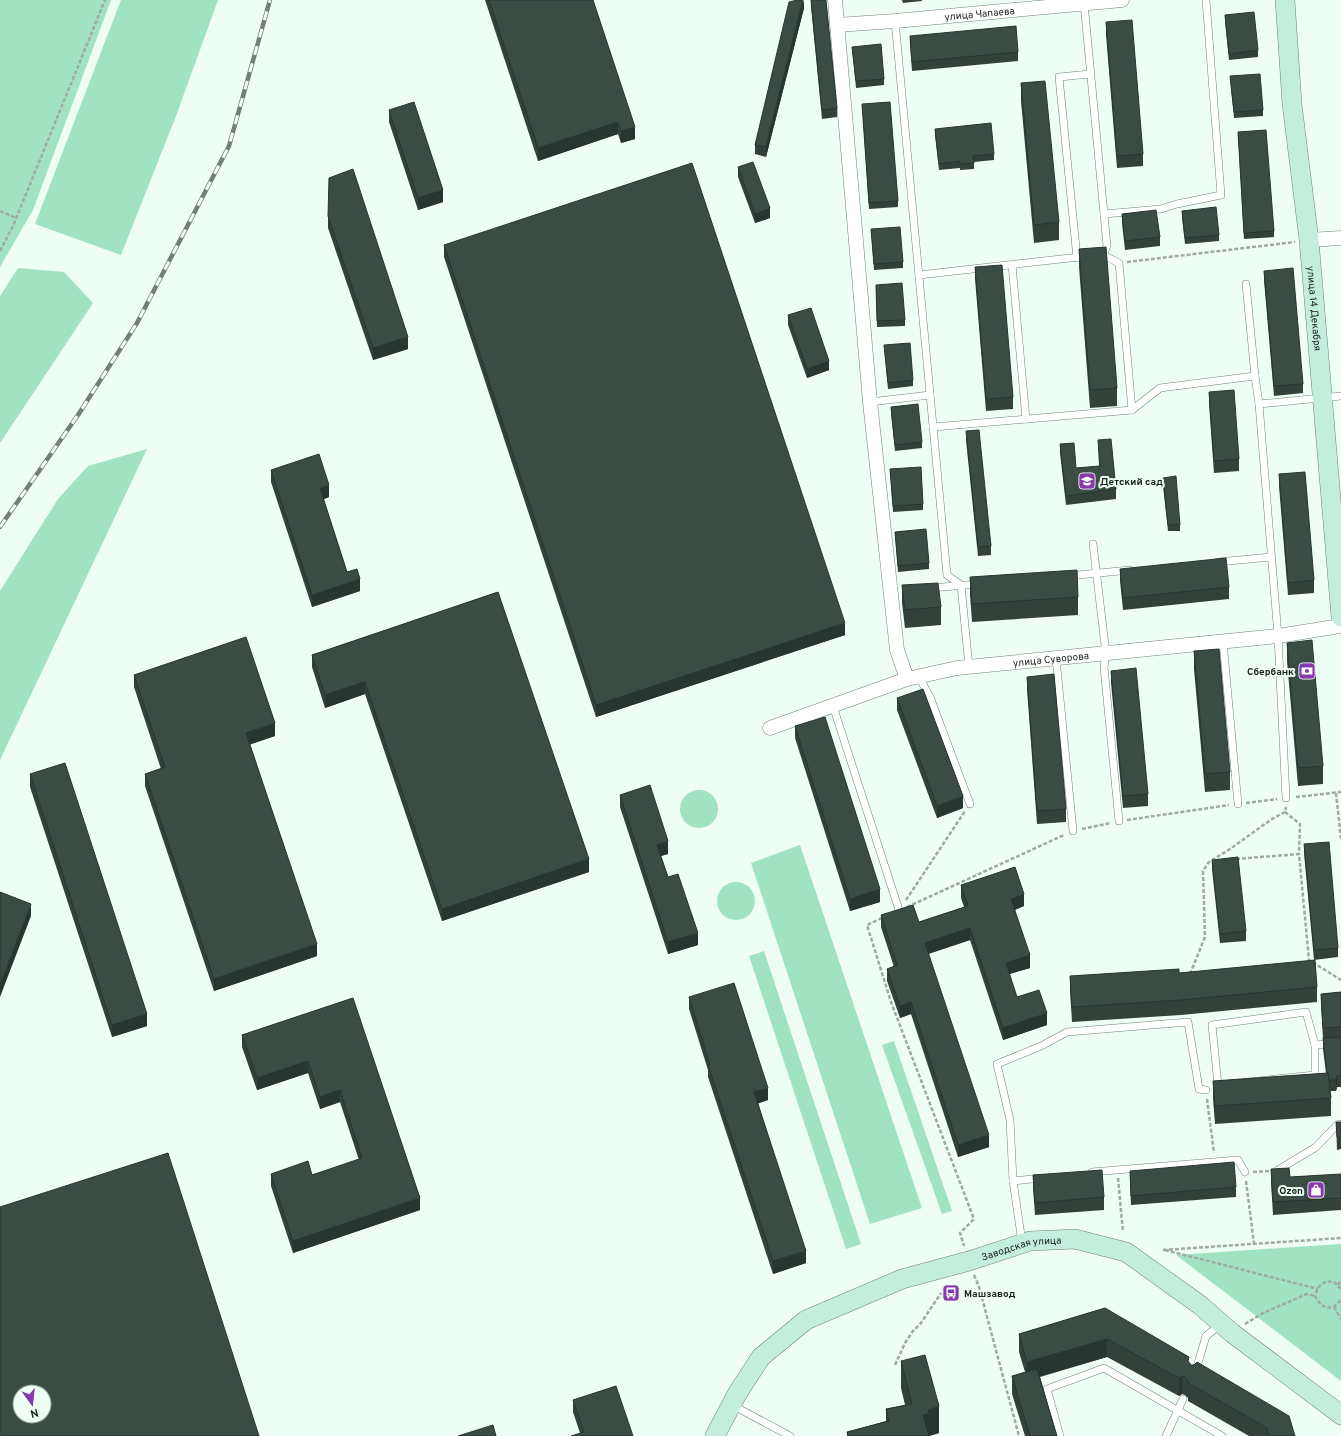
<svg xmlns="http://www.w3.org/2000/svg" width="1341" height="1436" viewBox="0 0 1341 1436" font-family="Overpass,sans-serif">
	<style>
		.green { fill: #a1e2c2 }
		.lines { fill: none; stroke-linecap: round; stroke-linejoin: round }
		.service-casing { stroke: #70837a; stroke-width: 8 }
		.minor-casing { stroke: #70837a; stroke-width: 15 }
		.secondary-casing { stroke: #70837a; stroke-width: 20 }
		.path { stroke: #9eaba3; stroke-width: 2.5; stroke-dasharray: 4 2; stroke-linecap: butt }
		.service { stroke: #fff; stroke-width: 7 }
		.minor { stroke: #fff; stroke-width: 14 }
		.secondary { stroke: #c3eddd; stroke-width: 19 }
		.rail-casing { stroke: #737e78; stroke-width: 4.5 }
		.rail { stroke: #eefef5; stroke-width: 3; stroke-dasharray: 9; stroke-linecap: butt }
		.wall { fill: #33413a }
		.shaded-wall { fill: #293530 }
		.building { fill: #3b4c44; stroke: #293530; fill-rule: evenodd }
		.labels { text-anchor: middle; stroke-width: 4; stroke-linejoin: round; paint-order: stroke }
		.street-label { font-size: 10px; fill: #1b231f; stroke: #eefef5 }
		.poi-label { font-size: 10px; font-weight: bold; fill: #1b231f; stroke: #eefef5; text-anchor: start }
	</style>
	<rect width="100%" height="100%" fill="#eefef5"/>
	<!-- green -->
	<g class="green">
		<path d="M0,0H111L33,210L0,267Z"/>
		<path d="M121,0H218L176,116L121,255L35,224Z"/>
		<path d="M18,268L64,272L93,303L0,443V296Z"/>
		<path d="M147,449L0,760V591L58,499L88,466Z"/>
		<circle cx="699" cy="809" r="19"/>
		<path d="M800,845L922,1208L870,1224L751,863Z"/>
		<circle cx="736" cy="901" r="19"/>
		<path d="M764,951L861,1244L846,1249L749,956Z"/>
		<path d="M894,1041L952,1211L942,1214L882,1045Z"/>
		<path d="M1341,1244V1381L1176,1255Z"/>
	</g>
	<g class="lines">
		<!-- service casing -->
		<g class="service-casing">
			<g id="service">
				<path d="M1084,3L1107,246L1103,255"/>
				<path d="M895,21L947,575L961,585L969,667"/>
				<path d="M1104,214L1161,209L1177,204L1221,195L1206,0"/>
				<path d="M1098,255H1103L1119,263L1132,410"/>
				<path d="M1077,258L1059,77L1090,74"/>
				<path d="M1012,265L1026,419"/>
				<path d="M919,275L1088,256"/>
				<path d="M1246,284L1255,376L1259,404L1278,636L1286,798"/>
				<path d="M870,402L930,395"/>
				<path d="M1259,404L1341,396"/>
				<path d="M933,427L1132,410L1160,388L1255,376"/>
				<path d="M1093,544L1106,654L1104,667L1119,821"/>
				<path d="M1218,562L1271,557"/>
				<path d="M1068,576L1130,570"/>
				<path d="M931,588L978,584"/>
				<path d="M1223,642L1238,804"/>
				<path d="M1056,658L1073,831"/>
				<path d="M919,677L930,697L970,804"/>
				<path d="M833,706L899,910"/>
				<path d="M1306,1012L1315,1045V1075L1218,1085L1212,1025Z"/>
				<path d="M1315,1045L1341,1043"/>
				<path d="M1278,1170L1316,1147L1337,1125L1341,1124"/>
				<path d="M1092,1172L1238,1160L1245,1172"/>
				<path d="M1013,1181L1010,1120L997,1064L1041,1046L1067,1032L1188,1022L1199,1089L1206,1090"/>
				<path d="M1022,1242L1013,1181L1040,1178"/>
				<path d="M1196,1370L1206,1336L1220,1325"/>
				<path d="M732,1405L790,1436"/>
				<path d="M1060,1436L1047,1389L1104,1368L1222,1436"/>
				<path d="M1166,1436L1183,1399"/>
			</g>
		</g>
		<!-- minor casing -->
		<g class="minor-casing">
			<g id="minor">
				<path d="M835,0L870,402L897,650L907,679"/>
				<path id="s1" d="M837,25L895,21L1122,0"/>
				<path d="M1309,240L1341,238"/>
				<path id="s2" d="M770,728L907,679L957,668L1278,636L1341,626"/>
			</g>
		</g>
		<!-- secondary casing -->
		<g class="secondary-casing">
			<g id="secondary">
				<path id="s3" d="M1285,0L1292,104L1309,240L1341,617"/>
				<path id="s4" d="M715,1436L737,1394L761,1357L806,1320L902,1279L969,1261L1030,1241L1075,1239L1126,1252L1200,1305L1232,1333L1341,1415"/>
			</g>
		</g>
		<!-- path -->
		<g class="path">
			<path d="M0,211L16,218"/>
			<path d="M0,251L13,226L105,0"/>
			<path d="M1127,262L1295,242"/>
			<path d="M1336,793L1341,839"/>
			<path d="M1296,797L1341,792"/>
			<path d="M1246,803L1277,799"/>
			<path d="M1285,812L1300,824L1299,854"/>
			<path d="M1127,820L1229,805"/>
			<path d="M1082,829L1111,823"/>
			<path d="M1236,859L1299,854L1309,960L1341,980"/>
			<path d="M906,900L965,811"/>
			<path d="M907,907L1064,835"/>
			<path d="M882,918L867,925L891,1002L974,1219L960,1233L964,1246"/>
			<path d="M1190,974L1205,937L1203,871L1209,862L1230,849L1272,819L1285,812L1286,807"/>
			<path d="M1207,1099L1214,1153"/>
			<path d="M1253,1172L1270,1171"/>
			<path d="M1118,1178L1123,1232"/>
			<path d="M1246,1181L1254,1244"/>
			<path d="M1163,1250L1341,1238"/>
			<path d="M1165,1250L1318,1289"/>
			<path d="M974,1275L979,1287L1019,1436"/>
			<path d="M1338,1285L1341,1281"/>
			<path d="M1341,1289L1334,1282C1323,1280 1318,1285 1315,1296C1320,1305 1324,1309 1334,1307L1341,1300"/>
			<path d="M1334,1307L1341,1319"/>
			<path d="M1245,1324L1263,1313L1307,1294L1315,1296"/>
			<path d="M895,1365L905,1343L913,1331L921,1323L941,1293"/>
		</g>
		<!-- service -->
		<use href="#service" class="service"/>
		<!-- minor -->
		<use href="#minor" class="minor"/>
		<!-- secondary -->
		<use href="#secondary" class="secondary"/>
		<!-- rail casing -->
		<g class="rail-casing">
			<path id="rail" d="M0,527L78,415L137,323L229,146L270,0"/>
		</g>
		<!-- rail -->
		<use href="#rail" class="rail"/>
	</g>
	<!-- wall -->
	<g class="wall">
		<path d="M485,0H593L635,139L621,143L618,134L538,161Z"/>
		<path d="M804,0V8L766,157L755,154V145Z"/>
		<path d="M811,0H826L837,108V117L822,119L811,6Z"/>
		<path d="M902,0H922V1L903,3Z"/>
		<path d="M1225,15L1258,50V57L1229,60L1225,21Z"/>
		<path d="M1106,22L1143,154V166L1117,168L1106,35Z"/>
		<path d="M910,36L1018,52V61L912,71L910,45Z"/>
		<path d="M852,47L884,79V85L856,88Z"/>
		<path d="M1230,76L1263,110V116L1234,118Z"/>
		<path d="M1021,83L1059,222V240L1034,243L1021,101Z"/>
		<path d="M862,104L898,201V207L869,209Z"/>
		<path d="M389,110L443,202L418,210L389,122Z"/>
		<path d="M935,129L994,154V160L974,162V169L960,170V168L939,170L935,135Z"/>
		<path d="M1238,132L1274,231V237L1244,239Z"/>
		<path d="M738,167L770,218L755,223L738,177Z"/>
		<path d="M1182,211L1219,235V241L1185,244L1182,217Z"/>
		<path d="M1122,214L1160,237V246L1125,250L1122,223Z"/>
		<path d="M328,216L408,349L373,360L328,228Z"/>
		<path d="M871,229L903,262V268L874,270Z"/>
		<path d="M444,245L845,635L596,717L444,257Z"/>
		<path d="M1079,249L1117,388V406L1090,408L1079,267Z"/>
		<path d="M975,267L1013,397V409L986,411L975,279Z"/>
		<path d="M1264,271L1303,384V393L1274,396L1264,280Z"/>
		<path d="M876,285L905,320V326L877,327Z"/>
		<path d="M788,315L829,370L807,378L788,325Z"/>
		<path d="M884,345L913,380V386L888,389Z"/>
		<path d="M1209,392L1239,459V471L1214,473L1209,404Z"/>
		<path d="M891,407L922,442V448L895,451L891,413Z"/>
		<path d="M966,431L991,546V555L978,556L966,440Z"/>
		<path d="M1098,440L1116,489V499L1066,505L1060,453V444L1076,468L1099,466Z"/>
		<path d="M890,469L923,504V510L893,512Z"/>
		<path d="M271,470L329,497L323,499L347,572L360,591L312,607L271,482Z"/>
		<path d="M1279,474L1314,580V593L1288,595L1279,486Z"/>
		<path d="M1163,478L1180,525V531H1168L1163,485Z"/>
		<path d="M895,532L929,563V569L898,572Z"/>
		<path d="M1120,569L1229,587V599L1123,610L1120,581Z"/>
		<path d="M970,577L1078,597V615L972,622L970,595Z"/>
		<path d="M902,585L941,607V625L905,628L902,603Z"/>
		<path d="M498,592L589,872L442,921L365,694L325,708L312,667V655Z"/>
		<path d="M1287,643L1323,766V784L1298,786L1287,661Z"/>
		<path d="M1194,651L1230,772V790L1205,792L1194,669Z"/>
		<path d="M1111,671L1148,794V806L1123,808L1111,683Z"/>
		<path d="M134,675L275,736L250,744L317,956L214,991L145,786V774L161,769L134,687Z"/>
		<path d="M1027,677L1066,809V822L1037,824L1027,689Z"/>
		<path d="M897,698L963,808L937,818L897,710Z"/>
		<path d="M795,726L880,902L850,911L795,738Z"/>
		<path d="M30,774L147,1026L112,1037L30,787Z"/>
		<path d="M620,795L668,854L661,856L668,877L698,945L668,954L620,807Z"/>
		<path d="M1304,844L1338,948V957L1314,960L1304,853Z"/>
		<path d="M1212,860L1246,931V941L1220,943L1212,869Z"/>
		<path d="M961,885L1024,906L1015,910L1030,968L1009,974L1017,997L1047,1025L1003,1040L970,940L928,954L989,1147L958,1157L911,1014L900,1018L887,981V969L894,967L881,927V915L919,922L964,907L961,898Z"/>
		<path d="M1179,973L1317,987V1002L1181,1015L1072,1022L1070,991V976Z"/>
		<path d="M1341,992V1087H1337L1336,1091H1330L1331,1098V1116L1215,1124L1213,1099V1081L1326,1073L1323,1049V1039L1321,1004V994Z"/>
		<path d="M689,997L768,1100L758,1103L806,1263L773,1274L708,1077V1070L689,1009Z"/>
		<path d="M353,998L420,1210L293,1253L271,1186V1174L312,1175L359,1160L340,1102L320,1109L308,1073L257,1090L242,1047V1035Z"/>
		<path d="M1336,1122H1341V1149L1337,1150Z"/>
		<path d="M1271,1169L1290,1177L1341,1174V1210L1273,1215L1271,1182Z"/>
		<path d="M1130,1171L1236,1187V1197L1131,1205L1130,1180Z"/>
		<path d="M1033,1175L1104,1197V1210L1035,1215L1033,1188Z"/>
		<path d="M1105,1308L1189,1362L1191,1365L1295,1436H1249L1188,1401V1398L1185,1395L1182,1394L1179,1396L1107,1357L1040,1377L1057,1436H1025L1012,1394V1376L1025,1372L1019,1352V1334Z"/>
		<path d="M901,1361L939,1433L929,1436H847V1432L886,1421V1409L905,1405L901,1388Z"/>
		<path d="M573,1400L633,1436L580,1433L573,1412Z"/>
	</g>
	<!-- shaded-wall -->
	<g class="shaded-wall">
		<path d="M803,0L804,8L766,157V147Z"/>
		<path d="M618,122V134L538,161V148Z"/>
		<path d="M635,127V139L621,143V131Z"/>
		<path d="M443,190V202L418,210V198Z"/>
		<path d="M770,208V218L755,223V214Z"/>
		<path d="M408,337V349L373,360V348Z"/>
		<path d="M829,361V370L807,378V369Z"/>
		<path d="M329,485V497L320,501V488Z"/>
		<path d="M360,579V591L312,607V595Z"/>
		<path d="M845,623V635L596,717V705Z"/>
		<path d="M365,682V694L325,708V695Z"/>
		<path d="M275,723V736L246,746V733Z"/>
		<path d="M963,796V808L937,818V806Z"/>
		<path d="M668,841V854L657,857V845Z"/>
		<path d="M589,859V872L442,921V909Z"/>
		<path d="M880,889V902L850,911V899Z"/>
		<path d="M1024,894V906L1011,911V899Z"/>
		<path d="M31,904V916L0,997V985Z"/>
		<path d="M970,928V940L925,955V943Z"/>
		<path d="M698,933V945L668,954V942Z"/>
		<path d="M317,944V956L214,991V979Z"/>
		<path d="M1030,955V968L1006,975V963Z"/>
		<path d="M911,1002V1014L900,1018V1006Z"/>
		<path d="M1047,1013V1025L1003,1040V1028Z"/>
		<path d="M147,1014V1026L112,1037V1025Z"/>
		<path d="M308,1061V1073L257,1090V1078Z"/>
		<path d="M1337,1076V1087L1336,1091V1080Z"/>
		<path d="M768,1088V1100L754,1105V1092Z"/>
		<path d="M340,1090V1102L320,1109V1097Z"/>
		<path d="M989,1135V1147L958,1157V1145Z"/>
		<path d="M420,1198V1210L293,1253V1241Z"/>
		<path d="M806,1251V1263L773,1274V1261Z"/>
		<path d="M1107,1339V1357L1027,1380V1362Z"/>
		<path d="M1182,1376V1394L1179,1396V1378Z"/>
		<path d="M939,1406V1433L929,1436L923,1415L928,1410Z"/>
	</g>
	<!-- building -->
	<g class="building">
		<path d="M489,0H593L635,127L621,131L618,122L538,148Z"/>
		<path d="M797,0H803L766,147L755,145L789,2Z"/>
		<path d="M811,0H826V1L837,108L822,110Z"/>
		<path d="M1254,12L1258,50L1229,54L1225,15Z"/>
		<path d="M1132,20L1143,154L1117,156L1106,22Z"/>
		<path d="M1016,26L1018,52L912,62L910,36Z"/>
		<path d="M881,44L884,79L856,81L852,47Z"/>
		<path d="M1260,74L1263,110L1234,112L1230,76Z"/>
		<path d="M1045,81L1059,222L1034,225L1021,83Z"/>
		<path d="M414,102L443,190L418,198L389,110Z"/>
		<path d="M890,102L898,201L869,203L862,104Z"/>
		<path d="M991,123L994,154L973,156L974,163L960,164V161L939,164L935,129Z"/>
		<path d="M1266,130L1274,231L1244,233L1238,132Z"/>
		<path d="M753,162L770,208L755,214L738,167Z"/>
		<path d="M692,163L845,623L596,705L444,245Z"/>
		<path d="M353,169L408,337L373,348L328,216L329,178Z"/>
		<path d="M1216,207L1219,235L1185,238L1182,211Z"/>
		<path d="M1156,210L1160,237L1125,241L1122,214Z"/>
		<path d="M900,227L903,262L874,264L871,229Z"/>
		<path d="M1106,247L1117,388L1090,390L1079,249Z"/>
		<path d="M1002,265L1013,397L986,399L975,267Z"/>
		<path d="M1293,268L1303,384L1274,386L1264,271Z"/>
		<path d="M902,283L905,320L877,321L876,285Z"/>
		<path d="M811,308L829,361L807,369L788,315Z"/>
		<path d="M910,343L913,380L888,383L884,345Z"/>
		<path d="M1234,390L1239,459L1214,461L1209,392Z"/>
		<path d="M918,404L922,442L895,445L891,407Z"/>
		<path d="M979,430L991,546L978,547L966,431Z"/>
		<path d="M1111,439L1116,489L1066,496L1060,444L1074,443L1076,468L1100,466L1098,440Z"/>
		<path d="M319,454L329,485L320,488L347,572L357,569L360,579L312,595L271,470Z"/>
		<path d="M921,467L923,504L893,506L890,469Z"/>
		<path d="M1305,472L1314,580L1288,583L1279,474Z"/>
		<path d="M1176,476L1180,525H1168L1163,478Z"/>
		<path d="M926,529L929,563L898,566L895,532Z"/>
		<path d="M1226,558L1229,587L1123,598L1120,569Z"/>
		<path d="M1077,570L1078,597L972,604L970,577Z"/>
		<path d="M938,583L941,607L905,610L902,585Z"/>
		<path d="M498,592L589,859L442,909L365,682L325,695L312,655Z"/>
		<path d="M246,637L275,723L246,733L317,944L214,979L145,774L165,767L134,675Z"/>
		<path d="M1312,640L1323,766L1298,768L1287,643Z"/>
		<path d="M1219,649L1230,772L1205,774L1194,651Z"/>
		<path d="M1136,668L1148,794L1123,796L1111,671Z"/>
		<path d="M1054,674L1066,809L1037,811L1027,677Z"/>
		<path d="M923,689L963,796L937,806L897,698Z"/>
		<path d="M825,717L880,889L850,899L795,726Z"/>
		<path d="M65,763L147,1014L112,1025L30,774Z"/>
		<path d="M650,785L668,841L657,845L668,877L678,874L698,933L668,942L620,795Z"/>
		<path d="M1329,842L1338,948L1314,950L1304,844Z"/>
		<path d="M1238,857L1246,931L1220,934L1212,860Z"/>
		<path d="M1015,867L1024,894L1011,899L1030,955L1006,963L1017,997L1039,990L1047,1013L1003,1028L970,928L925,943L989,1135L958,1145L911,1002L900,1006L887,969L897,965L881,915L913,905L919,922L968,906L961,885Z"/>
		<path d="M0,892L31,904L0,985Z"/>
		<path d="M1315,960L1317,987L1181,1000L1072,1007L1070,976L1179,969V973Z"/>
		<path d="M734,983L768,1088L754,1092L806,1251L773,1261L708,1065H710L689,997Z"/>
		<path d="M1341,992V1027L1323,1028L1321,994Z"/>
		<path d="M353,998L420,1198L293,1241L271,1174L308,1161L312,1175L362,1158L340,1090L320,1097L308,1061L257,1078L242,1035Z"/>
		<path d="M1341,1037V1076H1337L1336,1080H1329L1328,1073H1327L1323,1038Z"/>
		<path d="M1328,1073L1331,1098L1215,1106L1213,1081Z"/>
		<path d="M1336,1122H1341V1137H1337Z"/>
		<path d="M168,1153L259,1436H0V1207ZM20,1392H44V1416H20Z"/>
		<path d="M1234,1162L1236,1187L1131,1196L1130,1171Z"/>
		<path d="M1289,1168L1290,1177L1341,1174V1198L1273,1202L1271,1169Z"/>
		<path d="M1102,1170L1104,1197L1035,1203L1033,1175Z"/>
		<path d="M1105,1308L1189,1357L1188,1361L1191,1365H1194L1197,1362L1289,1416L1295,1436H1269L1267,1428L1188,1383V1380L1185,1377L1182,1376L1179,1378L1107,1339L1027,1362L1019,1334Z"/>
		<path d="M925,1355L939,1406L928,1410L929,1413L923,1415L929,1436H848L847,1432L889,1421L886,1409L912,1404L901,1361Z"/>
		<path d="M1037,1369L1057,1436H1030L1012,1376Z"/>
		<path d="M616,1386L633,1436H571L584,1432L573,1400Z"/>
		<path d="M493,1425L496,1436H458Z"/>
	</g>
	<!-- icons -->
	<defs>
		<g id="school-square" transform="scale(0.9)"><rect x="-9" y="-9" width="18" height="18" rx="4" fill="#873aab" stroke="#eefef5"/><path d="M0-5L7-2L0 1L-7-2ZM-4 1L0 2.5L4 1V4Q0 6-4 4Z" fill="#fff"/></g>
		<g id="bank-square" transform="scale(0.9)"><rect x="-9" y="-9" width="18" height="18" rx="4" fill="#873aab" stroke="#eefef5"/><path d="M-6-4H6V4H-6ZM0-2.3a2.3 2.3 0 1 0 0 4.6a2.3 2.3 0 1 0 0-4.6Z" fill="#fff"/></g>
		<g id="shop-square" transform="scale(0.9)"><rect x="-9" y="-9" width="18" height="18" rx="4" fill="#873aab" stroke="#eefef5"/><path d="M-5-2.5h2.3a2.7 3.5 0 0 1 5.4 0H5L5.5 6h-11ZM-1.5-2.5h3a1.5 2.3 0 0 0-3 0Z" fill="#fff"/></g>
		<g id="bus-square" transform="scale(0.9)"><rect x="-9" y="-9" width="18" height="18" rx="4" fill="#873aab" stroke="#eefef5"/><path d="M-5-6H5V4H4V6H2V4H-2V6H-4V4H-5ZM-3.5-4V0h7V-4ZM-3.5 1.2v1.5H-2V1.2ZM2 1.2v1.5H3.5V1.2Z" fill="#fff"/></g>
	</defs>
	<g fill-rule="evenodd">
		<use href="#school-square" x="1087" y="481"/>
		<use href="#bank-square" x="1307" y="671"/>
		<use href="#shop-square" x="1316" y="1190"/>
		<use href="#bus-square" x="951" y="1293"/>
	</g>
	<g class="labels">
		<!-- street labels -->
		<g class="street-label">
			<text dy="4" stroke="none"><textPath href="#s1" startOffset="143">улица Чапаева</textPath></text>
			<text dy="4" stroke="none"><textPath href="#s3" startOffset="310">улица 14 Декабря</textPath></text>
			<text dy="4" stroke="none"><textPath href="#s2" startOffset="291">улица Суворова</textPath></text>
			<text dy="4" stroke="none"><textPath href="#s4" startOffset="378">Заводская улица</textPath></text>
		</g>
		<!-- poi labels -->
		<g class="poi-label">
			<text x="1100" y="485">Детский сад</text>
			<text x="1294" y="675" text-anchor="end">Сбербанк</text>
			<text x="1303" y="1194" text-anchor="end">Ozon</text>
			<text x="964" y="1297">Машзавод</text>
		</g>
	</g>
	<!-- north arrow -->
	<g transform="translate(32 1404) rotate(165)"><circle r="19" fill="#eefef5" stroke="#9aa69f"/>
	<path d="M0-3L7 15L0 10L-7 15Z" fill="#873aab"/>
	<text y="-6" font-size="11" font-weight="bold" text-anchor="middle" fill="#1b231f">N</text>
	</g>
</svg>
